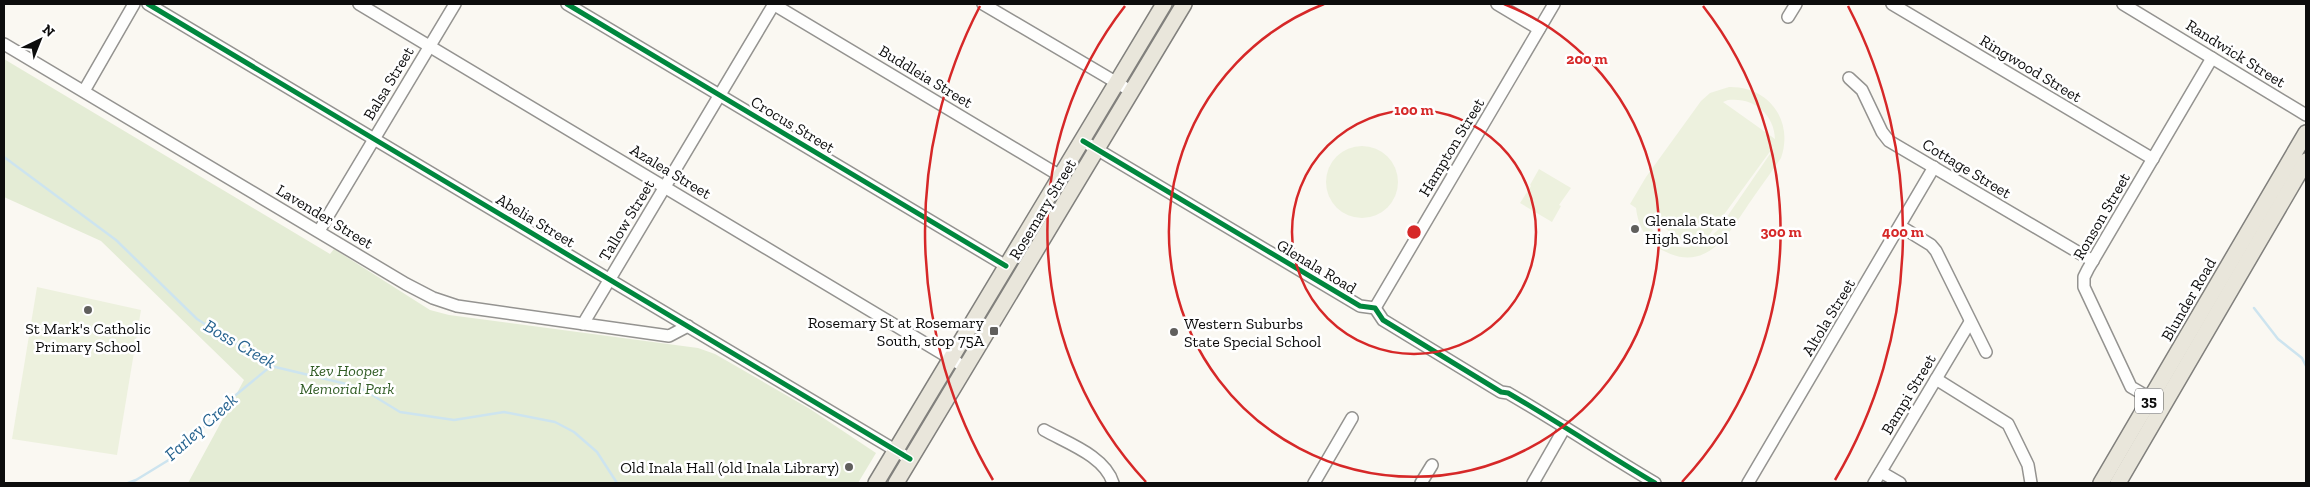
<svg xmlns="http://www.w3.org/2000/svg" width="2310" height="487" viewBox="0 0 2310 487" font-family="'Zilla Slab',serif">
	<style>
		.green { fill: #e4ecd5 }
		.pitch { fill: #edf1de; fill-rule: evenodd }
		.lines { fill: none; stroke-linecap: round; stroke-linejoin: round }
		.stream { stroke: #cde4ef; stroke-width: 2.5 }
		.minor-casing { stroke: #949390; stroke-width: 14 }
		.major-casing { stroke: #81807d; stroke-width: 18 }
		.minor { stroke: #fefefd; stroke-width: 11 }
		.major { stroke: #e9e6db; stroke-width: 15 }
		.cycleway-casing { stroke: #fff; stroke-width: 8 }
		.cycleway { stroke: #00873e; stroke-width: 5 }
		.ring { fill: none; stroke: #d62828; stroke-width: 2.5 }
		.poi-dot { fill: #605f5d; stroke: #fff; stroke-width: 2 }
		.labels { text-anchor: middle; stroke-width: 5; stroke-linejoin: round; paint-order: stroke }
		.shield { fill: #fff; stroke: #565656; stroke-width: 1 }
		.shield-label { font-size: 15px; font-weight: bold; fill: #0d0d0d }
		.street-label { font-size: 16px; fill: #0d0d0d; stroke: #fff }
		.poi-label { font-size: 16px; fill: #0d0d0d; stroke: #fff; text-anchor: start }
		.park-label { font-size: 16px; font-style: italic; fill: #325d26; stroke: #fff }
		.water-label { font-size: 18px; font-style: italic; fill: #26638f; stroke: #fff }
		.centre { fill: #d62828; stroke: #fff; stroke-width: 2.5 }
		.ring-label { font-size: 15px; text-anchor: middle; font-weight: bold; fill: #d62828; stroke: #fff; stroke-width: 5; stroke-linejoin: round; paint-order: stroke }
	</style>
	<rect width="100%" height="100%" fill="#faf8f2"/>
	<!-- green -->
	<path class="green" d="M4,59L330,254L334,249L430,310L449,315L698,348L715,354L810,409L876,453L858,483H188L244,380L101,241L4,197Z"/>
	<!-- pitch -->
	<g class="pitch">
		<path d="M1729,87C1769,86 1794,121 1781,158C1770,174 1759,189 1748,205C1728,235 1706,273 1664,251C1647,243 1638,226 1636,208L1630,204L1646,177L1701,101L1710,93ZM1728,100C1753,97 1774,113 1775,139L1723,102ZM1774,146L1772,151L1718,230L1704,242ZM1648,216L1691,247C1671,250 1649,236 1648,216Z"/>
		<circle cx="1362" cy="182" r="36"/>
		<path d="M1539,169L1571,188L1559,205L1561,206L1552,222L1520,203L1531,186L1530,185Z"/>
		<path d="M37,287L141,310L117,455L12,439Z"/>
	</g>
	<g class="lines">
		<!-- stream -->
		<g class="stream">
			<path d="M4,157L116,240L197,319L271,366L359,387L400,412L454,420L504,412L555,422L574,432L597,452L617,483"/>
			<path d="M2254,308L2278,339L2302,358L2306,366"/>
			<path d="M128,483L136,480L172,458L198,434L220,408L271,366"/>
		</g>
		<!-- minor casing -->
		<g class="minor-casing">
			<g id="minor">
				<path d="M148,4L910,459"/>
				<path d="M359,4L958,363"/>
				<path d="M567,4L1006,266"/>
				<path d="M773,4L1062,177"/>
				<path d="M983,4L1124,87"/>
				<path d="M1497,4L1539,29"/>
				<path d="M1892,4L2153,159"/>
				<path d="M2123,4L2306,115"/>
				<path d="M1788,17L1796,4"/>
				<path d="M4,44L406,284L433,298L457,306L669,336L688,326"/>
				<path d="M1849,78L1862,90L1882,132L1889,141L2093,261"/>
				<path d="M84,91L134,4"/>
				<path d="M1083,141L1360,306L1375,308L1383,320L1501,392L1508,393C1558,422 1606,454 1655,483"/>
				<path d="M1900,226L1931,245L1936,251L1986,352"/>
				<path d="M319,231L455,4"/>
				<path d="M1375,308L1554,4"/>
				<path d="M583,324L774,4"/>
				<path d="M1936,379L2008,424L2028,465L2031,483"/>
				<path d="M2159,398L2143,394L2131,387L2084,287V277L2088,269L2212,58"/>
				<path d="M1044,430C1067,443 1105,456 1113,483"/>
				<path d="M1881,472L1900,483"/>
				<path d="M1314,483L1352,418"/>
				<path d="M1421,483L1432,465"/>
				<path d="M1533,483L1565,427"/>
				<path d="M1748,483L1934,167"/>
				<path d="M1874,483L1970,322"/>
			</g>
		</g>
		<!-- major casing -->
		<g class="major-casing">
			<g id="major">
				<path d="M876,483L1164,4"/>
				<path d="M896,483L1184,4"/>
				<path d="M2101,483L2306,133"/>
				<path d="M2118,483L2306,161"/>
			</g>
		</g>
		<!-- minor -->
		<use href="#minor" class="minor"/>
		<!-- major -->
		<use href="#major" class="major"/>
		<!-- cycleway casing -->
		<g class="cycleway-casing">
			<g id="cycleway">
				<path d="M148,4L910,459"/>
				<path d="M567,4L1006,266"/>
				<path d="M1083,141L1360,306L1375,308L1383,320L1501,392L1508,393C1558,422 1606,454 1655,483"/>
			</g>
		</g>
		<!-- cycleway -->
		<use href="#cycleway" class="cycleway"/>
	</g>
	<!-- distance rings -->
	<g class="ring">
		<circle cx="1414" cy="232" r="122"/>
		<path d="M1504 4A245 245 0 1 1 1324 4"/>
		<path d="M1146 482A367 367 0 0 1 1125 6M1703 6A367 367 0 0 1 1682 482"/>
		<path d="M993 480A489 489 0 0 1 980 6M1848 6A489 489 0 0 1 1835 480"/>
	</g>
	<!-- markers -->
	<g class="poi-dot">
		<circle cx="1635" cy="229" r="5"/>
		<circle cx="88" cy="310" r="5"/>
		<rect x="989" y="326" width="10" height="10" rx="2.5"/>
		<circle cx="1174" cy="332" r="5"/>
		<circle cx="849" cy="467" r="5"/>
	</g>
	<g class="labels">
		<!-- shield labels -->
		<rect class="shield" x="2135" y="388.5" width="28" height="25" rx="4"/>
		<g class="shield-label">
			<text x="2149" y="406">35</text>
		</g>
		<!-- street labels -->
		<g class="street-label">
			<text transform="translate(2236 53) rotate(32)" y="6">Randwick Street</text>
			<text transform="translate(2031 68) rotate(31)" y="6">Ringwood Street</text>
			<text transform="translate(926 76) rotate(31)" y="6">Buddleia Street</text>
			<text transform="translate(388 83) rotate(-59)" y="6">Balsa Street</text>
			<text transform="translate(793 124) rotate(31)" y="6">Crocus Street</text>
			<text transform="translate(1451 147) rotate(-59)" y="6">Hampton Street</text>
			<text transform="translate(1967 168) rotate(31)" y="6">Cottage Street</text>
			<text transform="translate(671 171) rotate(31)" y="6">Azalea Street</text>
			<text transform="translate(1042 209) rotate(-59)" y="6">Rosemary Street</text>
			<text transform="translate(325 216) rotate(31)" y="6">Lavender Street</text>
			<text transform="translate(2101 216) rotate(-60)" y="6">Ronson Street</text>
			<text transform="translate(536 220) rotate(31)" y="6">Abelia Street</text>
			<text transform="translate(626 220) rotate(-59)" y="6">Tallow Street</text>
			<text transform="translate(1317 266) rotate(31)" y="6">Glenala Road</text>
			<text transform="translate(2188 299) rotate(-60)" y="6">Blunder Road</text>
			<text transform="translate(1828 317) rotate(-59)" y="6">Altola Street</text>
			<text transform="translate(1908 394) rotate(-59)" y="6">Bampi Street</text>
		</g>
		<!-- poi labels -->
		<g class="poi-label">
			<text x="1645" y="226">Glenala State<tspan x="1645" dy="18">High School</tspan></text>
			<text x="984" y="328" text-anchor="end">Rosemary St at Rosemary<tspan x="984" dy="18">South, stop 75A</tspan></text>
			<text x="1184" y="329">Western Suburbs<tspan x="1184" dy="18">State Special School</tspan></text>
			<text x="88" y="334" text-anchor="middle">St Mark's Catholic<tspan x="88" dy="18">Primary School</tspan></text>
			<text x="839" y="473" text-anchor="end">Old Inala Hall (old Inala Library)</text>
		</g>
		<!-- park labels -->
		<g class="park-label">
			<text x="347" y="376">Kev Hooper<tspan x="347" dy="18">Memorial Park</tspan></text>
		</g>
		<!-- water labels -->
		<g class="water-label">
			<text transform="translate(240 344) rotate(30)" y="6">Boss Creek</text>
			<text transform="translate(201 427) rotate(-42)" y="6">Farley Creek</text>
		</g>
	</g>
	<circle cx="1414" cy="232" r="8" class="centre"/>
	<g class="ring-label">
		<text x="1587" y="64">200 m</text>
		<text x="1414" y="115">100 m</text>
		<text x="1781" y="237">300 m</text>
		<text x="1903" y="237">400 m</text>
	</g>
	<!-- border -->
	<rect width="2310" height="487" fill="none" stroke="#0d0d0d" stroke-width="10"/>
	<!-- north arrow -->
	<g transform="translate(40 40) rotate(43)" stroke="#ffffff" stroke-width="4" paint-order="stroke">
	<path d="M0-4L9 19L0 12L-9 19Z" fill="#0d0d0d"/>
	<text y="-8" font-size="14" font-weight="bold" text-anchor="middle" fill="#0d0d0d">N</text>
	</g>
</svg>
